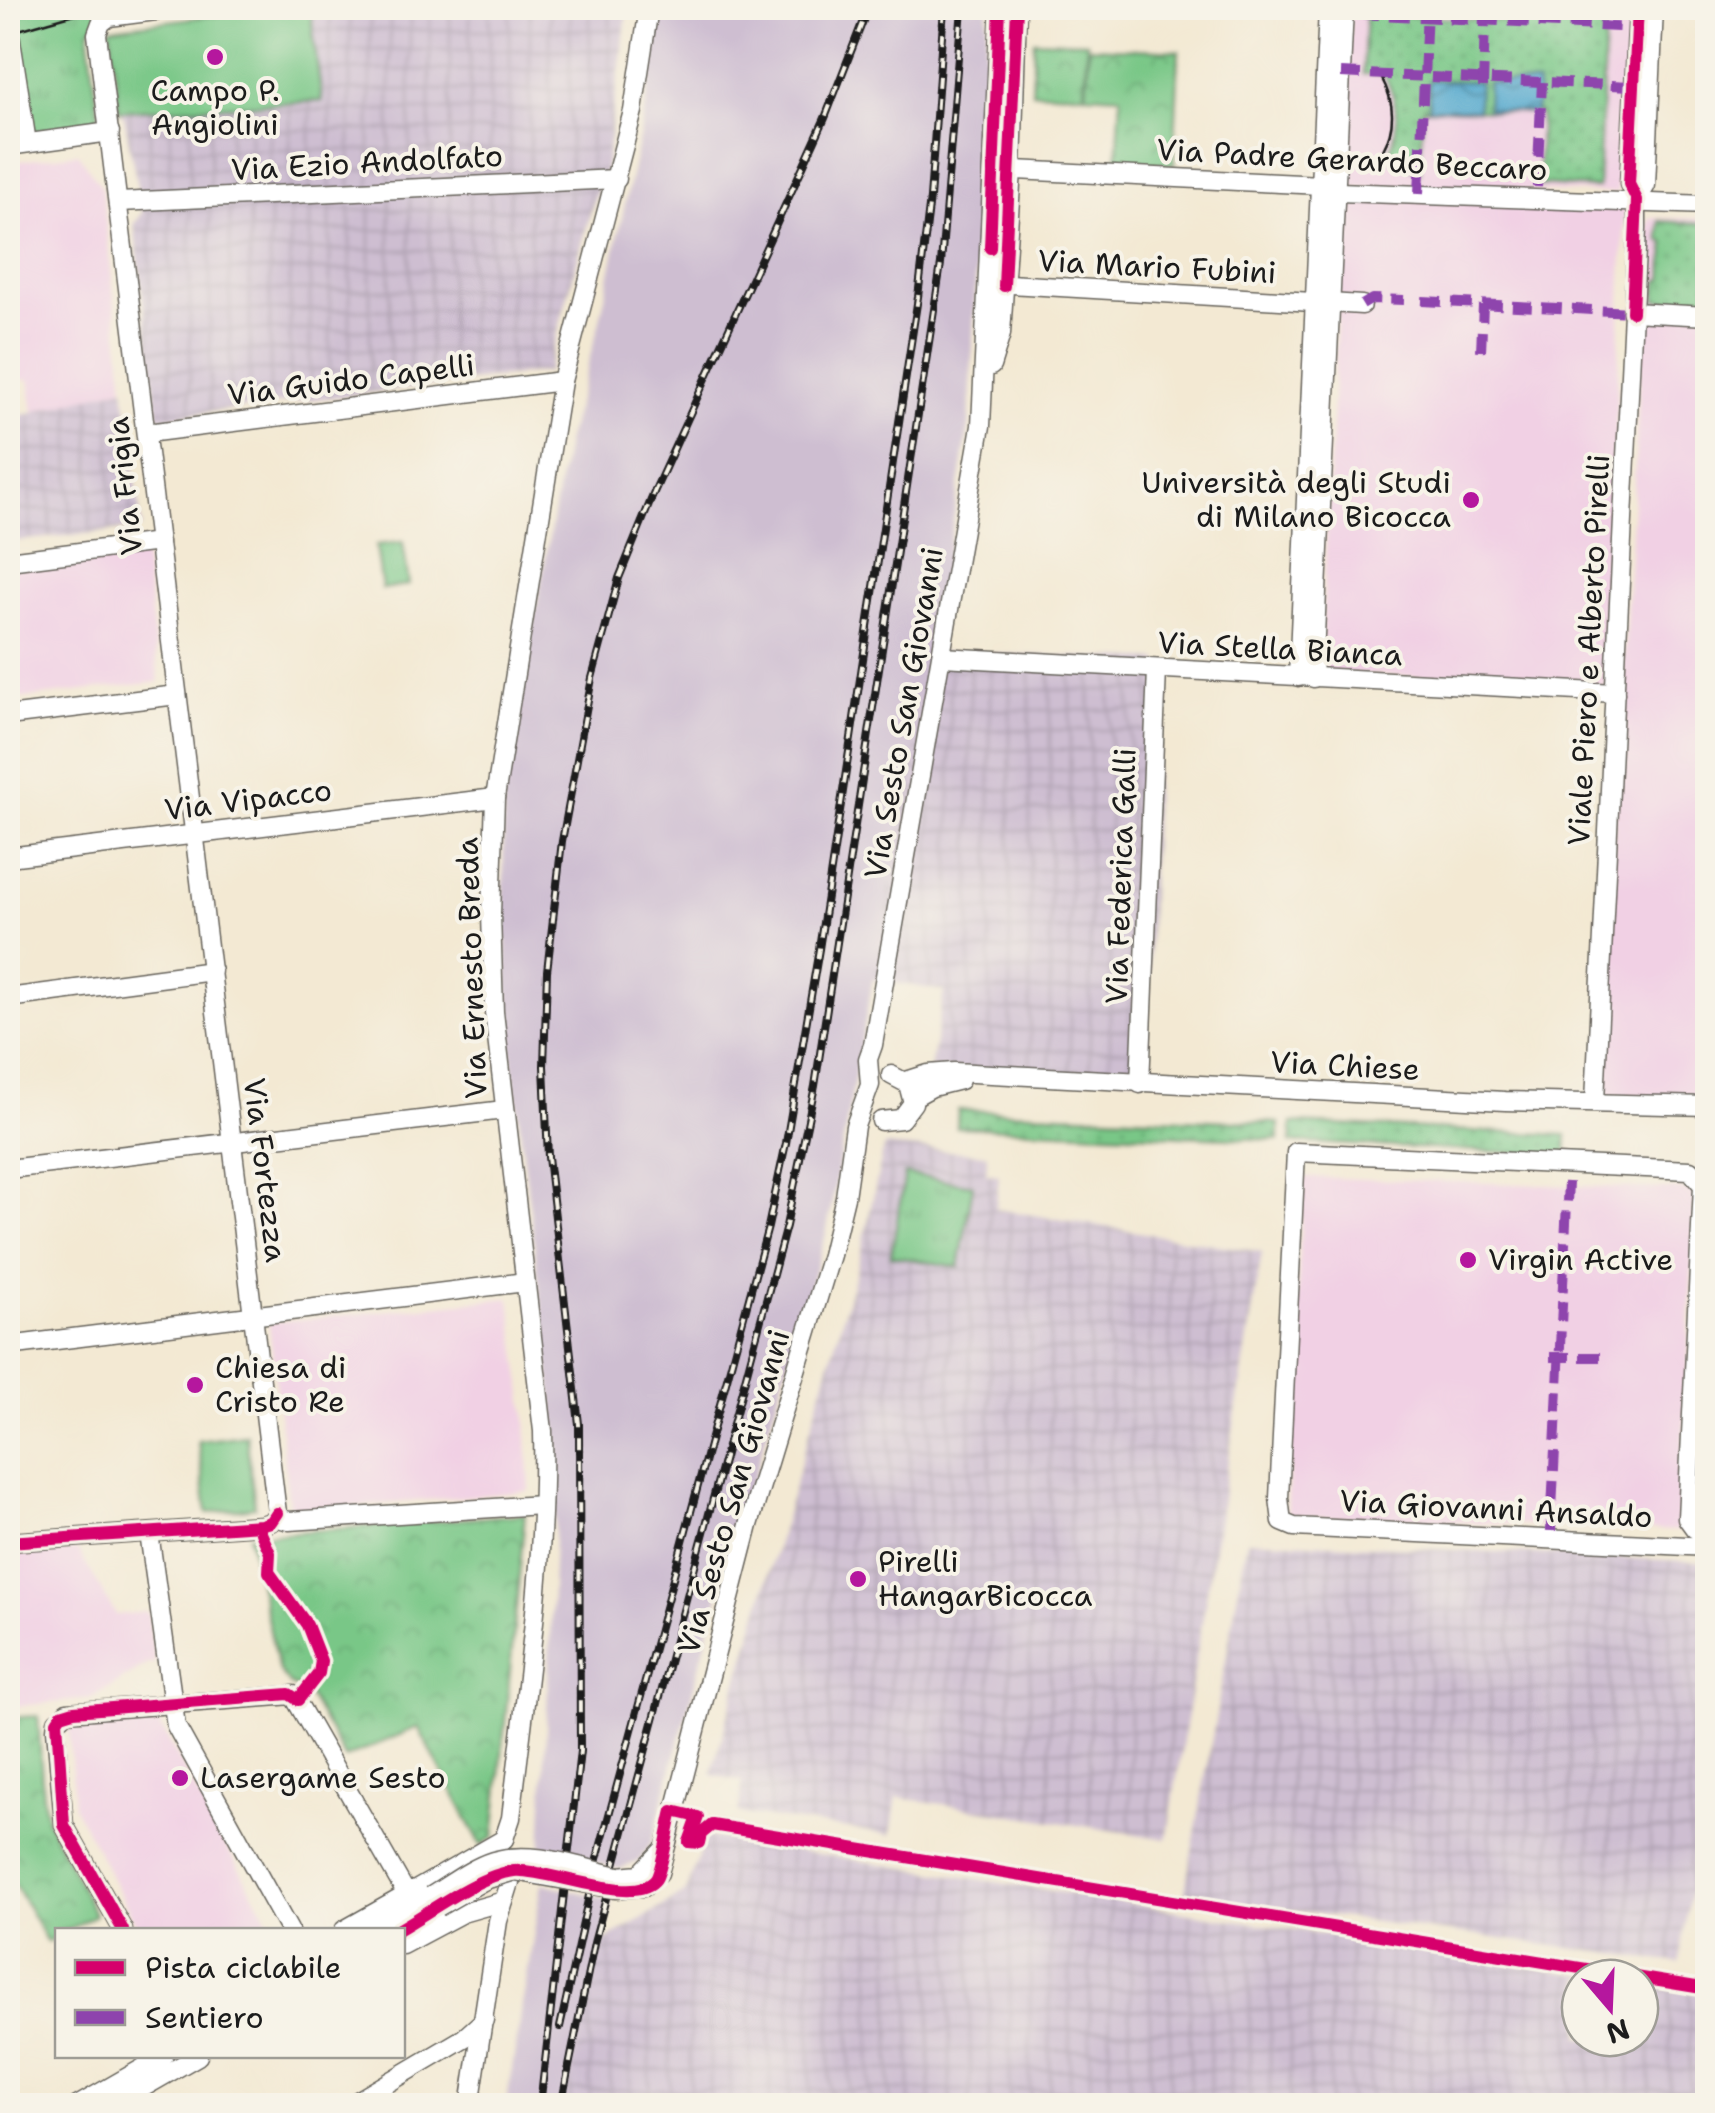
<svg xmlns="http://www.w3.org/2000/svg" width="1715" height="2113" viewBox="0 0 1715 2113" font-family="'Shantell Sans',sans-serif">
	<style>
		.built { fill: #f1d0e4 }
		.industrial { fill: url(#industrial-grid) }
		.railway { fill: #cebed1 }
		.grass { fill: url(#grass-tufts); stroke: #4a7252; stroke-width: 2.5 }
		.park { fill: url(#park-crowns); stroke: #4a7252; stroke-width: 2.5 }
		.garden { fill: url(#garden-dots); stroke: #4a7252; stroke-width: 2.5 }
		.pitch { fill: #79c787; stroke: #4a7252; stroke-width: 2.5 }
		.water { fill: url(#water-waves); stroke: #376275; stroke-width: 2.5 }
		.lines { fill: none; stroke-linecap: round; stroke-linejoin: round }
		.minor-casing { stroke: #67645c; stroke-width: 21 }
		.minor { stroke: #fff; stroke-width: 18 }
		.tram { stroke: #1c1c1c; stroke-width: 2.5 }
		.rail-casing { stroke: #1c1c1c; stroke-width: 8 }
		.rail { stroke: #f7f3e8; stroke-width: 4; stroke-dasharray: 11; stroke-linecap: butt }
		.minor-bridge-casing { stroke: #67645c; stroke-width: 21; stroke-linecap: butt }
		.minor-bridge { stroke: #fff; stroke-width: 18 }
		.quiet { stroke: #8e44ad; stroke-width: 10; stroke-dasharray: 20 10; stroke-linecap: butt }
		.cycleway-casing { stroke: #f7f3e8; stroke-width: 19 }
		.cycleway { stroke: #d6006c; stroke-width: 12 }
		.poi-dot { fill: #b5179e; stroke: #f7f3e8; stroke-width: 4 }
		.labels { text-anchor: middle; stroke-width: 8; stroke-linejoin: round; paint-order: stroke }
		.poi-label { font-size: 30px; fill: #1c1c1c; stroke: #f7f3e8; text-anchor: start }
		.street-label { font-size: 30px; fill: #1c1c1c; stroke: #f7f3e8 }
	</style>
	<defs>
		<pattern id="industrial-grid" width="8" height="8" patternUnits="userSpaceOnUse" patternTransform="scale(2.5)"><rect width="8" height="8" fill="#cebed1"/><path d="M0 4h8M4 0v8" fill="none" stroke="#b0a3b3"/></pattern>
		<pattern id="grass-tufts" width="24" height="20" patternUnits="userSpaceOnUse" patternTransform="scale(2.5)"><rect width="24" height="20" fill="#79c787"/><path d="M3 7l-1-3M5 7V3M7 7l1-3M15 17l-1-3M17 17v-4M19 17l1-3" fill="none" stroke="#68aa74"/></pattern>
		<pattern id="park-crowns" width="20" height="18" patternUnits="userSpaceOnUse" patternTransform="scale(2.5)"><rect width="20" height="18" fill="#79c787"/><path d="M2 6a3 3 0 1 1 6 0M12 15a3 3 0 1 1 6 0" fill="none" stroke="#68aa74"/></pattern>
		<pattern id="garden-dots" width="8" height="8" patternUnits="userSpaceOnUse" patternTransform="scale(2.5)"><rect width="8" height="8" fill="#79c787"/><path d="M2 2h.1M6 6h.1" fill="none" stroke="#68aa74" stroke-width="1.8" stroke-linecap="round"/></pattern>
		<pattern id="water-waves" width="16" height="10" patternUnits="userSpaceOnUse" patternTransform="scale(2.5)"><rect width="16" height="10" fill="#52a8ce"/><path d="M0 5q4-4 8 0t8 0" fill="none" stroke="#4388a6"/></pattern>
	</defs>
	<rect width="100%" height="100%" fill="#f7f3e8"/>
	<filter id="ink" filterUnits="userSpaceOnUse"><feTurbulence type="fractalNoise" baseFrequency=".01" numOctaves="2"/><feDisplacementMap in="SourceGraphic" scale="20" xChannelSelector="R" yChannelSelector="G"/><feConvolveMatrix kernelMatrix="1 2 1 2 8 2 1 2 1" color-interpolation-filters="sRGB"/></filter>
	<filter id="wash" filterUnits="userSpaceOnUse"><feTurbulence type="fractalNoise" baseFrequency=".0048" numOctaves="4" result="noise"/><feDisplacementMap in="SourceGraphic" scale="40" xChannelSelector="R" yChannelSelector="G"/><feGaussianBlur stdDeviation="2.25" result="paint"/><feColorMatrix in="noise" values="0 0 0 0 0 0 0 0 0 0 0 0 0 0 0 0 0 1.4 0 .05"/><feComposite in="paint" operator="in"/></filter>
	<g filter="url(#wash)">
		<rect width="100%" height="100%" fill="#f3e9d3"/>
		<!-- built -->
		<g class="built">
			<path d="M1351,8H1416L1420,10L1556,17L1574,8H1632L1617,193L1341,187Z"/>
			<path d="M78,153L102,188L124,387L34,412L29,379L8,382V163Z"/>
			<path d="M1343,195L1625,208L1605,686L1324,672L1320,668Z"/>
			<path d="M1649,218L1707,219V1102L1599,1097Z"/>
			<path d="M144,552L159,682L8,700V568Z"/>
			<path d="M1303,1177L1696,1190L1679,1531L1287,1515Z"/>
			<path d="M510,1298L526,1417L530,1491L290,1512L269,1323Z"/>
			<path d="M78,1550L116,1615L148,1612L155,1664H148L91,1699L8,1707V1553Z"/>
			<path d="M156,1717L215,1827L275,1930H139L74,1807L69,1724Z"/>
		</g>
		<!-- industrial -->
		<g class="industrial">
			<path d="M310,8H628L604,178L595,196L547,372L158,418L134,225L142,213L124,116L119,111L322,101Z"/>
			<path d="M124,387L142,528L8,542V419Z"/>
			<path d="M931,651L1159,660L1145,1078L930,1069L944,991L872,979Z"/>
			<path d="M884,1146L988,1154L986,1173L999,1175L996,1209L1262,1252L1167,1839L897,1797L891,1835L738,1813L743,1781L711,1775L861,1253Z"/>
			<path d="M1247,1540L1707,1562V1785L1679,1963L1184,1896Z"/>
			<path d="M705,1836L1600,1978H1580V2038H1640V1984L1707,1995V2105L564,2106L603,1942L686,1892Z"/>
		</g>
		<!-- railway -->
		<g class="railway">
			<path d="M660,8H988L969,425L915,749L826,1234L722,1583L651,1844L639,1861L620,1869L541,1850L558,1445L511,1051L504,914L503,795L566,443L599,324L646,107Z"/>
			<path d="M542,1883L612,1900L564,2105L506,2106Z"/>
		</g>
		<!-- grass -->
		<g class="grass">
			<path d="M33,8H103L104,13L90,30L89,39L99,117L93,125L34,132L21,107L17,23L21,21L18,14Z"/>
			<path d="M905,1174L973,1185L959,1267L891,1256Z"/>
		</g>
		<!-- park -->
		<g class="park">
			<path d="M1034,40L1087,42L1084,94L1032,92Z"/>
			<path d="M1089,47L1179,51L1174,165L1117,162L1121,96L1086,94Z"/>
			<path d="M525,1514L494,1837L481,1845L418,1727L345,1758L306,1691L290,1685L279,1672L249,1536Z"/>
			<path d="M38,1716L43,1796L47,1820L95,1915L68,1930H58L57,1936L47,1942L8,1873V1718Z"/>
		</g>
		<!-- garden -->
		<g class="garden">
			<path d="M1366,8H1403L1404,16L1569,24L1570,18L1585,8H1606L1598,188L1538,185L1540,113L1423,108L1420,173L1387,156C1401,128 1399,102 1384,75L1363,74Z"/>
			<path d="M1660,221L1707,224V302L1656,300L1658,280H1663L1665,242L1660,241Z"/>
			<path d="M958,1110L1279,1123V1140L957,1127Z"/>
			<path d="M1292,1123L1567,1135L1566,1155L1291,1142Z"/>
		</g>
		<!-- pitch -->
		<g class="pitch">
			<path d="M274,8H310L322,101L119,111L110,28Z"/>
			<path d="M403,542L409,585L382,589L376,545Z"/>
			<path d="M246,1435L255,1507L207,1513L198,1441Z"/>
		</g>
		<!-- water -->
		<g class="water">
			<path d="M1429,80L1479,82L1478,110L1429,108Z"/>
			<path d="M1488,82L1538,84L1536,113L1487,110Z"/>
		</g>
	</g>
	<g filter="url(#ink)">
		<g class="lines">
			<!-- minor casing -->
			<g class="minor-casing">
				<g id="minor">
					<path d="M179,8L109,17L101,23L97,34L277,1513"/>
					<path d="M8,21L27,143"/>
					<path d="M8,146L110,132"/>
					<path d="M993,169L1321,185L1338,192L1708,205"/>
					<path d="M1637,200L1646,185L1654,8"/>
					<path d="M119,202L617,179"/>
					<path d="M994,283L1362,305"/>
					<path d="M1632,312L1708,316"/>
					<path d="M991,366L1001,334L1012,170L1017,8"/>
					<path d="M147,433L562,381"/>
					<path d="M8,561L159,542"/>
					<path d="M942,657L1615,693"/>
					<path d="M1298,677L1328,8"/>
					<path d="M1313,678L1344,8"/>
					<path d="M8,716L177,695"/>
					<path d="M8,857L495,798"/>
					<path d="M8,998L212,971"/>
					<path d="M906,1081L928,1074L954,1072L1505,1101L1708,1106"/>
					<path d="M1140,1084L1157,670"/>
					<path d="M914,1097L932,1087L960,1080"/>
					<path d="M1595,1101L1637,229V200L1629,184L1638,8"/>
					<path d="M881,1121L901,1119L913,1103L908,1084L891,1075"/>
					<path d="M8,1169L504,1110"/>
					<path d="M8,1346L525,1282"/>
					<path d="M277,1513L282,1519L289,1521L542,1505"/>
					<path d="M149,1533L176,1726L289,1930"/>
					<path d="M1708,1533L1695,1529L1687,1518L1703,1185L1690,1170L1296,1152L1279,1498L1282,1522L1294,1527L1708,1547"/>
					<path d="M8,1542L261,1525L271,1522L277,1513"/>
					<path d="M504,1839L511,1818C526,1690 546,1560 543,1431L494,1012L491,914L495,798L562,381L633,111L649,8"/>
					<path d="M619,1876L640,1874L662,1851"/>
					<path d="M615,1889L644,1887L659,1873L749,1525L831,1255L845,1197L855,1126L870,1085L868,1059L873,1045L981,426L1000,8"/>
					<path d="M123,1930L64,1825L56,1729L57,1721L67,1712L293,1695L405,1891"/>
					<path d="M344,1930L401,1898L405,1891H414L504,1839"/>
					<path d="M369,1930L431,1896"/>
					<path d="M398,1930L438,1907"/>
					<path d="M402,1945L462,1913L504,1901"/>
					<path d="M77,2106L164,2056"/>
					<path d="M111,2106L198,2056"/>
					<path d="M349,2106L464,2038L484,2020"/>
					<path d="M470,2106L498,1921L511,1879"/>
				</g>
			</g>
			<!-- minor -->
			<use href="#minor" class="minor"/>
			<!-- tram -->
			<g class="tram">
				<path d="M8,33L96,8"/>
				<path d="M1381,77C1395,102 1396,127 1382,152"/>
			</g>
			<!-- rail casing -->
			<g class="rail-casing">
				<g id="rail">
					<path d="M560,2027L597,1859L768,1227L786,1143L819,949L918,297L930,198L944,8"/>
					<path d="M540,2106L580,1751L579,1424L548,1157L544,1066L547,971L562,841L592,678L619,578L655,490L825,118L868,8"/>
					<path d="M561,2106L594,1943L786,1226L815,1086L941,264L962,8"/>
				</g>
			</g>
			<!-- rail -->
			<use href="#rail" class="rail"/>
			<!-- minor-bridge casing -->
			<g class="minor-bridge-casing">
				<g id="minor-bridge">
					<path d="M431,1896C451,1884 471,1868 493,1861C533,1849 580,1868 619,1876"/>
					<path d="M438,1907L485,1880L515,1871L615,1889"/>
				</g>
			</g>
			<!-- minor-bridge -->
			<use href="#minor-bridge" class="minor-bridge"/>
			<!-- quiet -->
			<g class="quiet">
				<path d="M1359,14L1636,28"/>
				<path d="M1341,73L1633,86"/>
				<path d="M1483,87L1485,20"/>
				<path d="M1537,187L1542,82"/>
				<path d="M1419,194L1427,8"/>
				<path d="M1422,301L1632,312"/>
				<path d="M1362,305L1372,299L1404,300"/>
				<path d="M1481,351L1483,305"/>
				<path d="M1550,1357H1606"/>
				<path d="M1551,1531L1568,1182"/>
			</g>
			<!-- cycleway casing -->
			<g class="cycleway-casing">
				<g id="cycleway">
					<path d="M990,248L1000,8"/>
					<path d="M1004,286L1017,8"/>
					<path d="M1632,312L1637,200L1629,184L1638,8"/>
					<path d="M8,1542L261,1525L271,1522L277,1513"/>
					<path d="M689,1842L699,1843L701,1834L712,1825L1708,1989"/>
					<path d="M123,1930L64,1825L57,1721L61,1715L74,1711L289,1694L298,1700L319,1673L321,1661L307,1625L269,1572L270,1553L261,1533"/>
					<path d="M398,1930C430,1912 478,1875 514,1871C547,1868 636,1907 656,1879C662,1870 669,1825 673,1811L698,1817L689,1842"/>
				</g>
			</g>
			<!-- cycleway -->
			<use href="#cycleway" class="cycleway"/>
		</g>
	</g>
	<!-- markers -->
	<g class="poi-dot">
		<circle cx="215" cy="57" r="10"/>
		<circle cx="1471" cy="500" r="10"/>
		<circle cx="1468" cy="1260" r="10"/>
		<circle cx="195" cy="1385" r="10"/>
		<circle cx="858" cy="1579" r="10"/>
		<circle cx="180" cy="1778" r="10"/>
	</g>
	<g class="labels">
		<!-- poi labels -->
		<g class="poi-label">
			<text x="215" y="101" text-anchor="middle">Campo P.<tspan x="215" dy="34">Angiolini</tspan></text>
			<text x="1451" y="493" text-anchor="end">Università degli Studi<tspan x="1451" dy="34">di Milano Bicocca</tspan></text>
			<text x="1488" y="1270">Virgin Active</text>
			<text x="215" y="1378">Chiesa di<tspan x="215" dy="34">Cristo Re</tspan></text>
			<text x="878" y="1572">Pirelli<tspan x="878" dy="34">HangarBicocca</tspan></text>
			<text x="200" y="1788">Lasergame Sesto</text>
		</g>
		<!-- street labels -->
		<g class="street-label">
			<text transform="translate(1352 160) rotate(3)" y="10">Via Padre Gerardo Beccaro</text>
			<text transform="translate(367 163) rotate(-3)" y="10">Via Ezio Andolfato</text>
			<text transform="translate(1157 267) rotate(3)" y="10">Via Mario Fubini</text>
			<text transform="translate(351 380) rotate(-7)" y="10">Via Guido Capelli</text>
			<text transform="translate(125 486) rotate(-96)" y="10">Via Frigia</text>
			<text transform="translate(1280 649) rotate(3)" y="10">Via Stella Bianca</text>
			<text transform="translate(1589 650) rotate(-87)" y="10">Viale Piero e Alberto Pirelli</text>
			<text transform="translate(904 713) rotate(-80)" y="10">Via Sesto San Giovanni</text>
			<text transform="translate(248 800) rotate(-7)" y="10">Via Vipacco</text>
			<text transform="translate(1121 876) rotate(-88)" y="10">Via Federica Galli</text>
			<text transform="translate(472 968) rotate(-92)" y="10">Via Ernesto Breda</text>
			<text transform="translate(1345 1066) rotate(3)" y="10">Via Chiese</text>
			<text transform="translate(265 1170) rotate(83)" y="10">Via Fortezza</text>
			<text transform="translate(734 1492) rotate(-74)" y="10">Via Sesto San Giovanni</text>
			<text transform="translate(1496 1509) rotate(3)" y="10">Via Giovanni Ansaldo</text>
		</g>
	</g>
	<!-- margin -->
	<rect width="1715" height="2113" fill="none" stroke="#f7f3e8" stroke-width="40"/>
	<!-- legend -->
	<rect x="55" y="1928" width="350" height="130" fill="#f7f3e8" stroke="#9f9d96" stroke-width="2.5"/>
	<rect x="75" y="1960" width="50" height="15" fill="#d6006c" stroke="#9f9d96" stroke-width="2.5"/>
	<text x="145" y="1978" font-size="30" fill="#1c1c1c">Pista ciclabile</text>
	<rect x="75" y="2010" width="50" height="15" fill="#8e44ad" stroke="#9f9d96" stroke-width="2.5"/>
	<text x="145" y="2028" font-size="30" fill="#1c1c1c">Sentiero</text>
	<!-- north arrow -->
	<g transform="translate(1610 2008) rotate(161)"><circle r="48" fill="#f7f3e8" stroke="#9f9d96" stroke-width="2.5"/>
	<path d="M0-8L18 38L0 25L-18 38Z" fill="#b5179e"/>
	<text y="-15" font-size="28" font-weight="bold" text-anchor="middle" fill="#1c1c1c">N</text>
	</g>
</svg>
